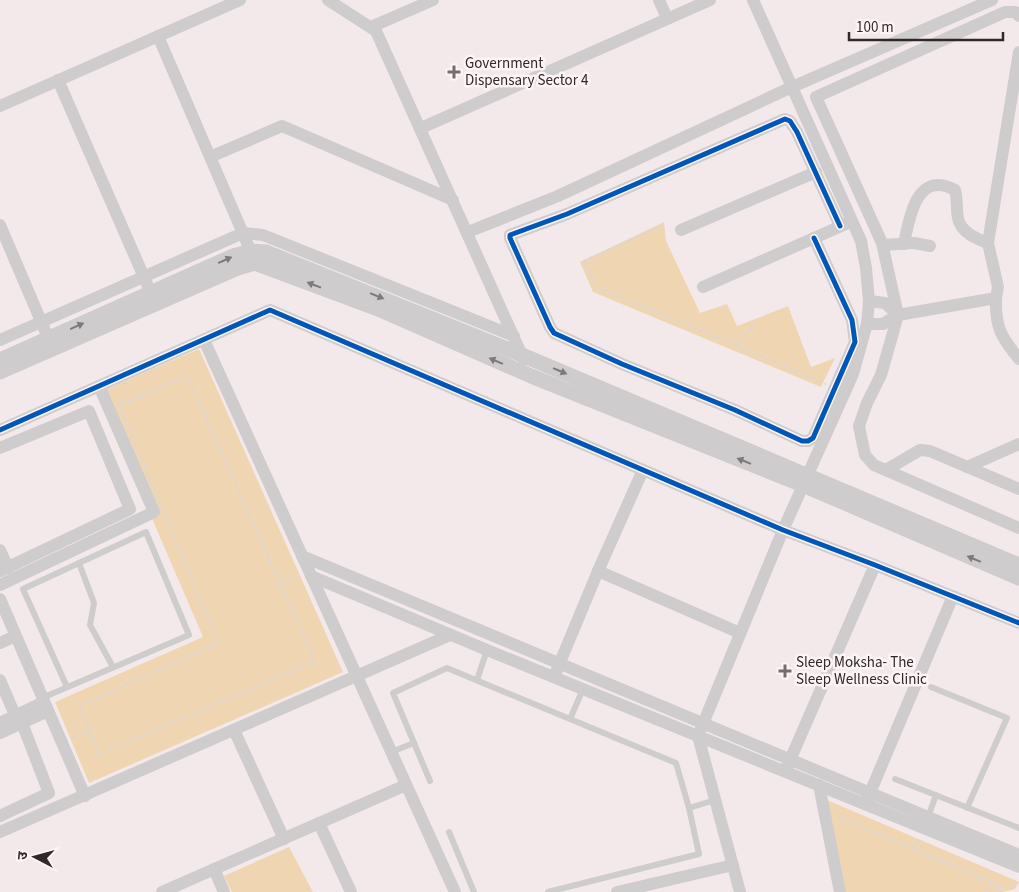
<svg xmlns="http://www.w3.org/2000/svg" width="1019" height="892" viewBox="0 0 1019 892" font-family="'Source Sans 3','Noto Sans Devanagari',sans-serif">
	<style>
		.green { fill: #f0d5b2 }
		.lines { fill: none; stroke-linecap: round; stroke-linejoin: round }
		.path { stroke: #dad6d6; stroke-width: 2; stroke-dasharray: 4 2.5; stroke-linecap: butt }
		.service { stroke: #cecccc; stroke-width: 6 }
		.minor { stroke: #cecccc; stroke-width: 12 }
		.tertiary { stroke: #cecccc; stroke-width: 15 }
		.cycleway-casing { stroke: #fdf4f5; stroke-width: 8 }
		.cycleway { stroke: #0057b8; stroke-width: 5 }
		.oneway { fill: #7f7a7a }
		.poi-dot { fill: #756c6d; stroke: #fdf4f5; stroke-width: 2 }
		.labels { text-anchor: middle; stroke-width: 5; stroke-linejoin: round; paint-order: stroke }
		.poi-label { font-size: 15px; fill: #302829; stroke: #fdf4f5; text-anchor: start }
	</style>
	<rect width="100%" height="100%" fill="#f4e9ea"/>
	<!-- green -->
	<g class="green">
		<path d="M664,222L666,241L700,313L727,304L737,326L788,306L811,367L835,358L821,387L593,292L580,262Z"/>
		<path d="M199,349L343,672L89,783L55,702L203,637L98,393Z"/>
		<path d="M827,800L1019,882L1015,889L1003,892H846Z"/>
		<path d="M289,847L313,892H232L224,876Z"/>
	</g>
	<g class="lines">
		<!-- path -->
		<g class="path">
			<path d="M664,225L584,261L597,287L826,384"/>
			<path d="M736,346C741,333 747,336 753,325L751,320"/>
			<path d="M187,376L315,661L99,754L79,706L219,643L119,405Z"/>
			<path d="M280,584L299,577"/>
			<path d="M73,737L89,731"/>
			<path d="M838,817L1003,887L983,892"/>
			<path d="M913,849L919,838"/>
		</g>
		<!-- service -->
		<g class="service">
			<path d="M79,563L94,603L90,625L113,667"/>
			<path d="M477,680L487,650"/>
			<path d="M931,687L1007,718L967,808"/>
			<path d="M42,698L189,635L146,532L23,589L67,687"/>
			<path d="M570,719L583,689"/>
			<path d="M391,752L414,743"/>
			<path d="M895,779L1019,828"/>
			<path d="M430,781L393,693L447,668L676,763L689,808L699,854L548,892"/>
			<path d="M689,808L715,800"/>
			<path d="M928,817L936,795"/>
			<path d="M449,832L474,892"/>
		</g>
		<!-- minor -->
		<g class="minor">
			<path d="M328,0L376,31L524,360"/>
			<path d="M659,0L667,18"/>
			<path d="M1019,16L1015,12H1005L816,97L882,243L898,315L881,375L867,403L859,426L865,455L874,465L1019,528"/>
			<path d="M371,27L433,0"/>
			<path d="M158,36L254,259"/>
			<path d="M58,80L147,284"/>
			<path d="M0,106L240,0"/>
			<path d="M421,128L710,0"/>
			<path d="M210,157L282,126L453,200"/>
			<path d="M0,225L52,347"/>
			<path d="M681,230L816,172"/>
			<path d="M468,232L558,196L792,87L992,0"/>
			<path d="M814,238L852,320L855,342L813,438L808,441H802L735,410L622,364L554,333L550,327L510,238V235L567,214L785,119L790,121L797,132L840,226"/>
			<path d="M904,244C909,218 917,169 955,190C958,201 956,209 958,218C960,232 977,239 988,243"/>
			<path d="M883,245L914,243L930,246"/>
			<path d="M703,287L848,223"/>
			<path d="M996,298C995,327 1001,337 1019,359"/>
			<path d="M869,301L885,303L898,315"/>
			<path d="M867,324H883L898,315L996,298L998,287L988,243L1019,52"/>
			<path d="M0,340L243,233L263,235L514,336"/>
			<path d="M204,340L455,892"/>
			<path d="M0,430L270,310L783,530L875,565L1019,623"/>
			<path d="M0,448L89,411L130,509L0,571"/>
			<path d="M967,467L1019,444"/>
			<path d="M886,470L920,450L930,451L1019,489"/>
			<path d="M0,550L8,568"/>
			<path d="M302,556L1019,855"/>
			<path d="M598,571L740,633"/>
			<path d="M311,576L487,650L1019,867"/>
			<path d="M0,585L154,512L99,386"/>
			<path d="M0,599L85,796"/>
			<path d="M0,643L15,636"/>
			<path d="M556,672L598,571L643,470"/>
			<path d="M0,680L15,715"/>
			<path d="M0,723L44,702"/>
			<path d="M234,730L284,839"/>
			<path d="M0,733L48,711"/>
			<path d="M787,767L875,565"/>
			<path d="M819,785L840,892"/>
			<path d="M867,800L953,596"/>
			<path d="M0,816L49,793L22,723"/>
			<path d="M319,823L351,892"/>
			<path d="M0,832L450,635"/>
			<path d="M214,869L224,892"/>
			<path d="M162,892L406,785"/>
			<path d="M617,892L733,865"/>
			<path d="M740,892L698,736L783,530L853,374L867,324L869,301L866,268L861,241L753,0"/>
		</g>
		<!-- tertiary -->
		<g class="tertiary">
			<path d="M0,360L233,256L251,251L266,252L522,355L1019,565"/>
			<path d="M0,372L238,268L255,263L378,309L531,376L803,485L1019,578"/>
		</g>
		<!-- cycleway casing -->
		<g class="cycleway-casing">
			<g id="cycleway">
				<path d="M814,238L852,320L855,342L813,438L808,441H802L735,410L622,364L554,333L550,327L510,238V235L567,214L785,119L790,121L797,132L840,226"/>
				<path d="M0,430L270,310L783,530L875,565L1019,623"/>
			</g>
		</g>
		<!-- cycleway -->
		<use href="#cycleway" class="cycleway"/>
	</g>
	<!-- one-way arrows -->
	<defs><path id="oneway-solid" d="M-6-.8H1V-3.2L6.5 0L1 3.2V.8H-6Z" transform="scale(1.25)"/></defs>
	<g class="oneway">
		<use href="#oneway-solid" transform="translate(225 260) rotate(-24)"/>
		<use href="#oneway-solid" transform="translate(314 285) rotate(-159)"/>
		<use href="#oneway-solid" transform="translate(377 296) rotate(22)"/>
		<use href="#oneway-solid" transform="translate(77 326) rotate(-24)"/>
		<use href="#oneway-solid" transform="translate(496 361) rotate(-157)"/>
		<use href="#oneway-solid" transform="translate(560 371) rotate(23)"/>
		<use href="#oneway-solid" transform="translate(744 461) rotate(-158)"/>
		<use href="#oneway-solid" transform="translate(974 559) rotate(-157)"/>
	</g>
	<!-- markers -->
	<g class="poi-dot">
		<path d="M451.5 64.5h5v5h5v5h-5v5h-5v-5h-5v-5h5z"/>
		<path d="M782.5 663.5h5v5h5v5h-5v5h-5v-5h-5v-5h5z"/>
	</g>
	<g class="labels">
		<!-- poi labels -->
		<g class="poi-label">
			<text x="465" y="68">Government<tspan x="465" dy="17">Dispensary Sector 4</tspan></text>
			<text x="796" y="667">Sleep Moksha- The<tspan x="796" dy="17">Sleep Wellness Clinic</tspan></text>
		</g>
	</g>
	<!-- north arrow -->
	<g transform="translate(35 857) rotate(276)" stroke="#fdf4f5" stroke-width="4" paint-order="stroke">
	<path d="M0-4L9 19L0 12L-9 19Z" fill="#302829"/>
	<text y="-8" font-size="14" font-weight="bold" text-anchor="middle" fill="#302829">उ</text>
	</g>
	<!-- scale -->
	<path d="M849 32v8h154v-8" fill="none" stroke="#302829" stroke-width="2.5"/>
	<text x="856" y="32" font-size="15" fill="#302829" stroke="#fdf4f5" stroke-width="4" paint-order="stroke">100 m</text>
</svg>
